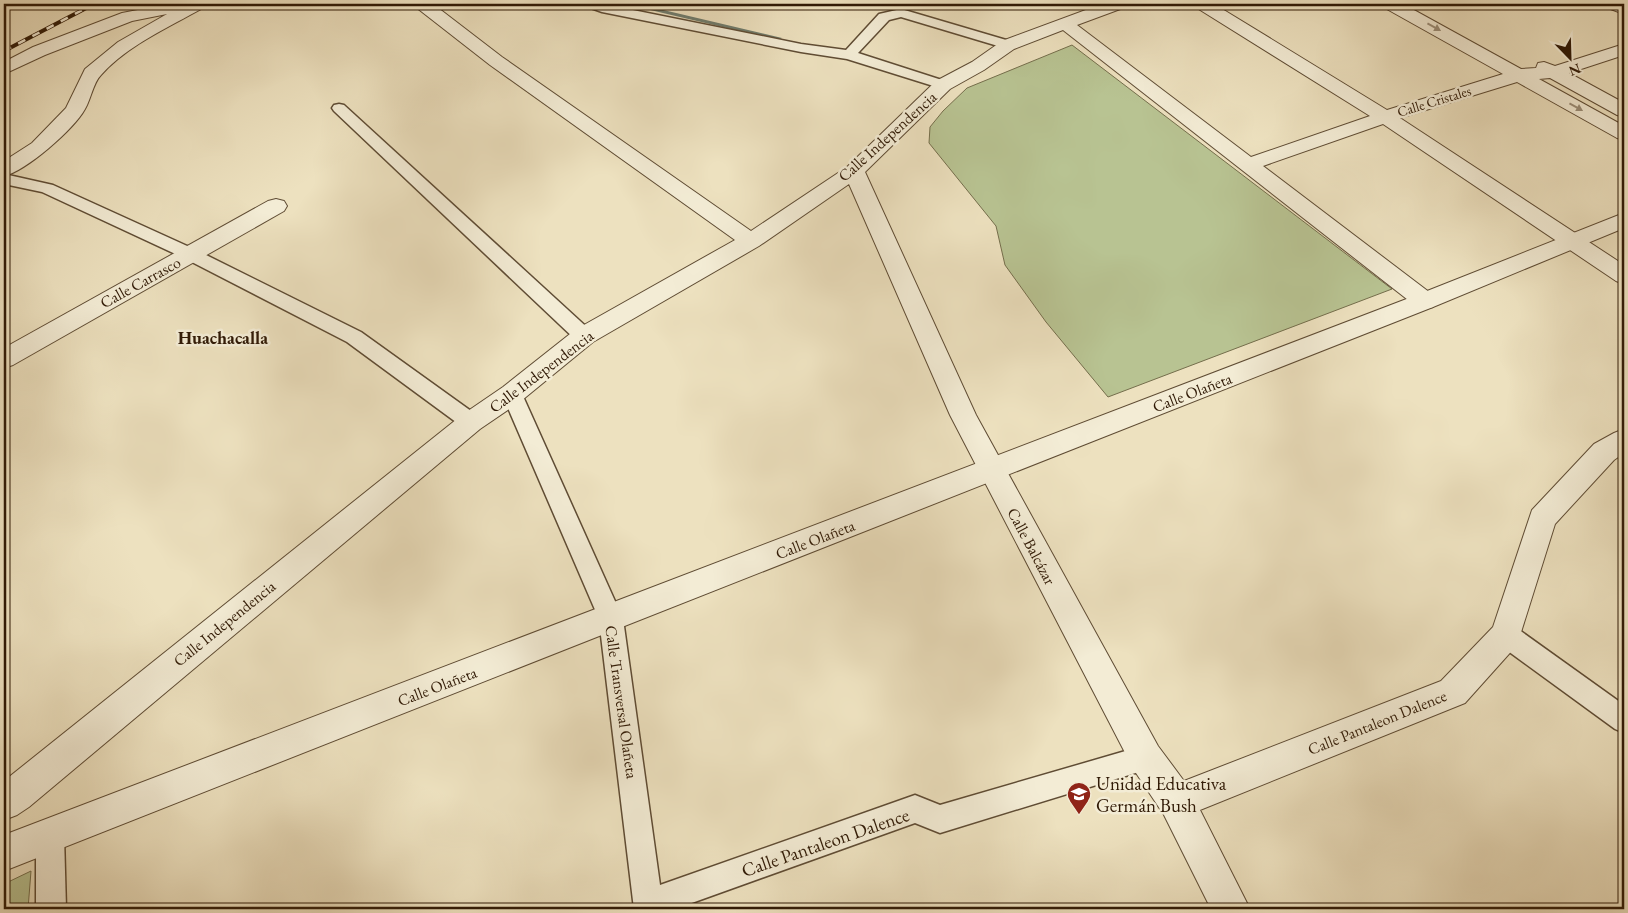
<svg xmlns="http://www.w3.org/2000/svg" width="1628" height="913" viewBox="0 0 1628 913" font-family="'EB Garamond',serif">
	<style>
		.green { fill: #b8c392; stroke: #746e4c }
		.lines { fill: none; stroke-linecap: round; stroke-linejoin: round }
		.stream { fill: #6f7c6d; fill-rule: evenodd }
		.service-casing { stroke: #5f4c34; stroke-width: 3 }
		.minor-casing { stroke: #5f4c34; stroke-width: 2 }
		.tertiary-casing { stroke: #5f4c34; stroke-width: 2 }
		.service { fill: #f3ecd5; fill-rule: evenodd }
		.minor { fill: #f3ecd5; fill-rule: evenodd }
		.tertiary { fill: #f3ecd5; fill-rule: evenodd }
		.rail-casing { stroke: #301a06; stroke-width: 4 }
		.rail { stroke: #f3ecd5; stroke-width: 2.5; stroke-dasharray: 8; stroke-linecap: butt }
		.oneway { fill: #9b8e78 }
		.labels { text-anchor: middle; stroke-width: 5; stroke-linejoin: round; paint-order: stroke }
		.far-street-label { font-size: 14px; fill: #301a06; stroke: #f3ecd5 }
		.street-label { font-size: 16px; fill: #301a06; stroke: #f3ecd5 }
		.neighbourhood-label { font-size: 18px; font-weight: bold; fill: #301a06; stroke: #f3ecd5 }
		.near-poi-label { font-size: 19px; fill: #301a06; stroke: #f3ecd5; text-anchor: start }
		.near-street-label { font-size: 19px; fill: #301a06; stroke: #f3ecd5 }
	</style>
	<rect width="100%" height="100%" fill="#ede1bf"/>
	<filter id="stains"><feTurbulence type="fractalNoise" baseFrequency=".004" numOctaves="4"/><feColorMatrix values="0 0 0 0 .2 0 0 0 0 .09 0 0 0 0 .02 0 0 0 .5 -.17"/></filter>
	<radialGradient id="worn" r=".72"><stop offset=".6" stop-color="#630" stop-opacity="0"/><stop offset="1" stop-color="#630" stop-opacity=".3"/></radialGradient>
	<!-- green -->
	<g class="green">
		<path d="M1072,45L1392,289L1108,397L1046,322L1005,265L996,226L929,143L930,127L943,111L967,88Z"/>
		<path d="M31,871L28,909H4V884Z"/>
	</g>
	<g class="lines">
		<!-- stream -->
		<path class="stream" d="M628,4H638L782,38L778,40L629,5Z"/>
		<!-- service casing -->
		<g class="service-casing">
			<g id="service">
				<path d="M587,4H603L801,44L846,50L879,14L901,9L1013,42L1015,45L1008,49L901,17L889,20L858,53L948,82L950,85L948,88L943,89L847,59L801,52L602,12L588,7Z"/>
				<path d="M339,104L344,105L591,331L594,336L591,341L584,343L577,341L334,111L332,108L334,105Z"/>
				<path d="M4,174L53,185L196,250L361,332L478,416L481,422L478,428L471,430L464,428L347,342L184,258L42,192L4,184Z"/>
				<path d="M512,387L519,389L522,394L623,619L660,885L915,795L940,805L1146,745L1155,749L1159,758L1155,767L940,833L915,823L675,909H634L599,619L502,394L505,389Z"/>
				<path d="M1506,624L1515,627L1624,705V733L1615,729L1497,643L1494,635L1497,627Z"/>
				<path d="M50,821L60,825L64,835L66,909H36V835L40,825Z"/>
			</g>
		</g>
		<!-- minor casing -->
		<g class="minor-casing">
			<g id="minor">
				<path d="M169,4H205L203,8C169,27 128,45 101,75C93,83 91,99 85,109C74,129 26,171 4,176V161L32,143L66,108L85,69L118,42L167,14L132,21L45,55L4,74V62L33,47L122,13Z"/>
				<path d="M415,4H433L502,57L751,231L847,167L936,81L972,62L1002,41L1102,4H1125L1123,8L1077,25L1251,157L1370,116L1197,8L1195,4H1214L1387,110L1503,74L1385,8L1383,4H1403L1521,69L1536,68L1538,63L1544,62L1555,66L1624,44V55L1569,73L1624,103V117L1617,115L1550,78L1539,79L1624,126V140L1617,138L1517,82L1400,118L1624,265V284L1616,281L1383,124L1263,166L1433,295L1437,301L1433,307L1425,309L1417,307L1063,30L1014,49L984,70L950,89L865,172L976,415L1158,746L1184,781L1441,681L1493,627L1532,510L1594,444L1614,433L1624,429V453L1614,460L1555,524L1517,645L1465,703L1200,810L1250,909H1211L1164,815L1134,770L950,415L849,184L759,246L593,342L521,401L480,429L29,807L17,815L4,820V781L462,415L503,387L575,330L735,240L490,65L417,8Z"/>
				<path d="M1606,4H1624V14L1608,8Z"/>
				<path d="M276,199L284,201L287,206L284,211L13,365L4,368V348L268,201Z"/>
			</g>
		</g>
		<!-- tertiary casing -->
		<g class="tertiary-casing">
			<path id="tertiary" d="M1624,213V228L1433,307L4,871V835L1417,295Z"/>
		</g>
		<!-- service -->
		<use href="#service" class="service"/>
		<!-- minor -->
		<use href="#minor" class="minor"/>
		<!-- tertiary -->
		<use href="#tertiary" class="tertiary"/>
		<!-- rail casing -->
		<g class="rail-casing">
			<path id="rail" d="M4,51L94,4"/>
		</g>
		<!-- rail -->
		<use href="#rail" class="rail"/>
	</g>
	<!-- one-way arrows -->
	<defs><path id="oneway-solid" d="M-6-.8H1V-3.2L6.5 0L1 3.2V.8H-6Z" transform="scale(1.25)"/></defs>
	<g class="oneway">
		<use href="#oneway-solid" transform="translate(1434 27) rotate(29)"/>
		<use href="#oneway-solid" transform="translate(1576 107) rotate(29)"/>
	</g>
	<!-- icons -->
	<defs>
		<g id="school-pin" transform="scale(1.25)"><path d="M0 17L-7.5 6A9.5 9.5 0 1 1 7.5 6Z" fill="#8f2418" stroke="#f3ecd5"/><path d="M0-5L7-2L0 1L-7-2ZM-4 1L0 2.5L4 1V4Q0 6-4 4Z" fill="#fff"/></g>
	</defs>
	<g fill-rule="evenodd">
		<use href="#school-pin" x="1079" y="794"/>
	</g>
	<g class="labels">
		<!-- far-street labels -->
		<g class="far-street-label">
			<text transform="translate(1434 101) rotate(-17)" y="5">Calle Cristales</text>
		</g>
		<!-- street labels -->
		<g class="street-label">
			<text transform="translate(887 136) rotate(-42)" y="6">Calle Independencia</text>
			<text transform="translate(140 282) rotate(-29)" y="6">Calle Carrasco</text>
			<text transform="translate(541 371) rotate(-37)" y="6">Calle Independencia</text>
			<text transform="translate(1192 392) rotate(-21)" y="6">Calle Olañeta</text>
			<text transform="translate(815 539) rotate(-21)" y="6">Calle Olañeta</text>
			<text transform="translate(1032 546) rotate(62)" y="6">Calle Balcázar</text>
			<text transform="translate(224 623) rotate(-39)" y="6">Calle Independencia</text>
			<text transform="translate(437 686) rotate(-21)" y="6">Calle Olañeta</text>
			<text transform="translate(622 702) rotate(82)" y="6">Calle Transversal Olañeta</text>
			<text transform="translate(1377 722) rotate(-22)" y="6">Calle Pantaleon Dalence</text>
		</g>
		<!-- neighbourhood labels -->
		<g class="neighbourhood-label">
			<text x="223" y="344">Huachacalla</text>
		</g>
		<!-- near-poi labels -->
		<g class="near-poi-label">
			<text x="1096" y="790">Unidad Educativa<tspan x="1096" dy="22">Germán Bush</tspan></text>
		</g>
		<!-- near-street labels -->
		<g class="near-street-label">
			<text transform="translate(825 842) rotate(-19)" y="7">Calle Pantaleon Dalence</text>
		</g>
	</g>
	<!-- margin -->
	<rect width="1628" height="913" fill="none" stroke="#ede1bf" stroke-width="20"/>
	<rect x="5" y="5" width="1618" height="903" fill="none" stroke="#301a06" stroke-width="2.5"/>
	<rect x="10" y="10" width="1608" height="893" fill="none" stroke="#301a06"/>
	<!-- north arrow -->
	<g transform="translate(1570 58) rotate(157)" stroke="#f3ecd5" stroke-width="4" paint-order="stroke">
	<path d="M0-4L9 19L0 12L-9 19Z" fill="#301a06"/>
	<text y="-8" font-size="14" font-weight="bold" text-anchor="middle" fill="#301a06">N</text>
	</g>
	<rect width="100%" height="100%" filter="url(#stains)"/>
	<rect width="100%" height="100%" fill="url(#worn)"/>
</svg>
